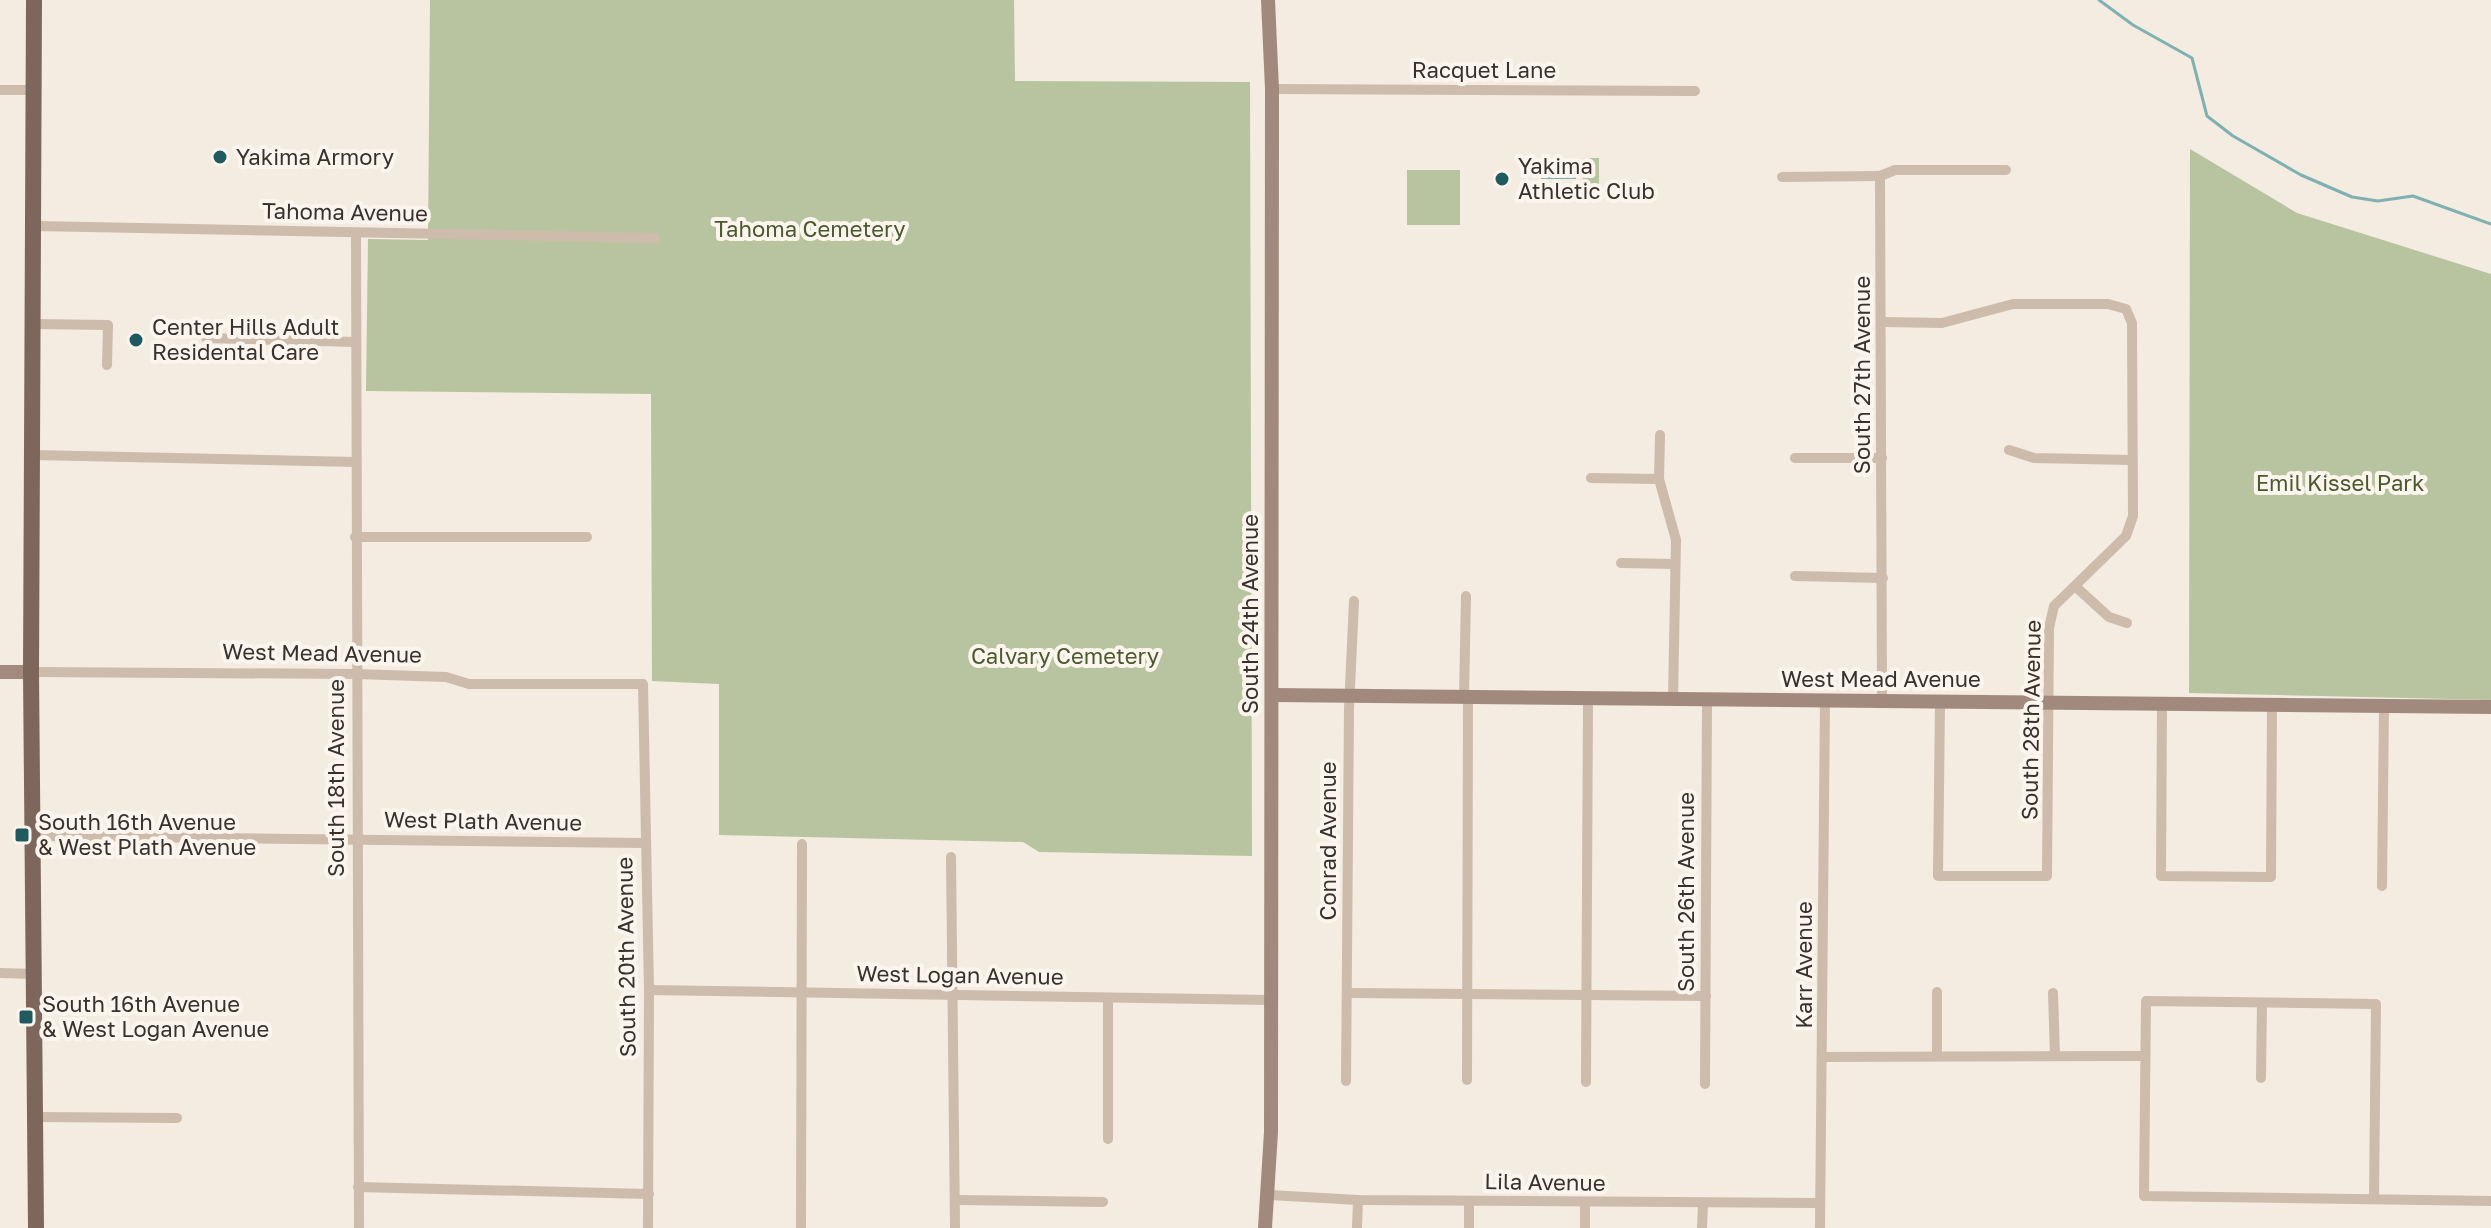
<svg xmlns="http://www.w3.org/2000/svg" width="2491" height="1228" viewBox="0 0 2491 1228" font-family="'Golos Text',sans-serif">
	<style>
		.green { fill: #b8c4a0 }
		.water { fill: #7fb0b2 }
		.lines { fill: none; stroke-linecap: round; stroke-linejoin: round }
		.stream { stroke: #7fb0b2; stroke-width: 3 }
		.street { stroke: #cdbbac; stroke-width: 10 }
		.secondary { stroke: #a18a7d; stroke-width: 14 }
		.primary { stroke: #7d675c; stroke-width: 16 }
		.poi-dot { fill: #1f5a5e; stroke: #fbf5ee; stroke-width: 3 }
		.labels { text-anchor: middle; stroke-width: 8; stroke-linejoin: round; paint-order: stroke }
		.street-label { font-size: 22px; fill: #3b302b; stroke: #fbf5ee }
		.poi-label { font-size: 22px; fill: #3b302b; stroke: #fbf5ee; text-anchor: start }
		.park-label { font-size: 22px; fill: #4a5a2e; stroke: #fbf5ee }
	</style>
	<rect width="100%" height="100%" fill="#f4ebe1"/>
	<!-- green -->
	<g class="green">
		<path d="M430,0H1014L1015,81L1250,82L1252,856L1039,852L1023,842L719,835V684L652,681L651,394L366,391L368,239L428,240Z"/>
		<path d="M2190,149L2297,213L2491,274V700L2189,693Z"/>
		<rect x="1583" y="158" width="16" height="27"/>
		<rect x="1407" y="170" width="53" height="55"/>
	</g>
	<!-- water -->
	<path class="water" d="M1541,161L1576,163V179H1541Z"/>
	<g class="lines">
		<!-- stream -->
		<path class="stream" d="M2099,0L2133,25L2192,58L2207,116L2233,136L2301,175L2352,197L2378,201L2413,196L2491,224"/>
		<!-- street -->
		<g class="street">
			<path d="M1272,89L1695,91"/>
			<path d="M0,90H34"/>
			<path d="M1782,177L1880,176"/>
			<path d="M35,226L655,238"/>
			<path d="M356,233L359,1228"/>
			<path d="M1883,322L1942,323L2013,304H2108L2126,309L2132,323L2133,516L2126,536L2054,606L2049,628L2047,876H1938L1940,702"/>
			<path d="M34,324L108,325L107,365"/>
			<path d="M206,338L355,342"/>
			<path d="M1660,435L1659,479L1676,540L1673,699"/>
			<path d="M2009,450L2034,458L2131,460"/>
			<path d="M33,455L356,462"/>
			<path d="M1795,458H1882"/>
			<path d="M1591,478L1659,479"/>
			<path d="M355,537H587"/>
			<path d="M1621,563L1675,564"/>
			<path d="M1795,576L1883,578"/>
			<path d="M2076,587L2109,617L2127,623"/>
			<path d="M31,672L356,674L446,677L469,684H643L649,990L648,1228"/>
			<path d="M1464,697L1466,596"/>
			<path d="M1882,701L1880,176L1895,170H2006"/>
			<path d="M2162,703L2161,876L2271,877L2272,704"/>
			<path d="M33,836L644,843"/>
			<path d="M951,857L955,1228"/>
			<path d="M2382,886L2384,706"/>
			<path d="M0,973L34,974"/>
			<path d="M649,990L1270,1000"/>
			<path d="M1937,992V1054"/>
			<path d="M1348,993L1706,996"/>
			<path d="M2053,993L2055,1056"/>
			<path d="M1108,998V1139"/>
			<path d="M1824,1057L2144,1056"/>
			<path d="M2261,1078L2262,1003"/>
			<path d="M1467,1080L1468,697"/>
			<path d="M1346,1081L1349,709L1354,601"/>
			<path d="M1586,1082L1588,699"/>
			<path d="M1705,1084L1707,700"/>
			<path d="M35,1117L177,1118"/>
			<path d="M358,1187L649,1194"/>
			<path d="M1269,1195L1358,1200L1820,1203"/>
			<path d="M2374,1199L2376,1004L2146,1001L2144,1196L2491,1201"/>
			<path d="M956,1200L1103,1202"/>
			<path d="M1469,1201V1228"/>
			<path d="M801,1228L802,844"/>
			<path d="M1357,1228L1358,1200"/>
			<path d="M1585,1228V1203"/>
			<path d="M1702,1228L1703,1203"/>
			<path d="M1820,1228L1825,701"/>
		</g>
		<!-- secondary -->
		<g class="secondary">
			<path d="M0,672H31"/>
			<path d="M1272,695L2491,707"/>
			<path d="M1265,1228L1271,1132L1272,89L1268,0"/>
		</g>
		<!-- primary -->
		<path class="primary" d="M34,0L31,672L36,1228"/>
	</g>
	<!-- markers -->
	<g class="poi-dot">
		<circle cx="220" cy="157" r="8"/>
		<circle cx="1502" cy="179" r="8"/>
		<circle cx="136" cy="340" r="8"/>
		<rect x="14" y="827" width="16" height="16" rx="4"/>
		<rect x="18" y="1009" width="16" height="16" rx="4"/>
	</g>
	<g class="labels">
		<!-- street labels -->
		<g class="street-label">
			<text x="1484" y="78">Racquet Lane</text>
			<text transform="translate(345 212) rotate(1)" y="8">Tahoma Avenue</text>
			<text transform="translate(1862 375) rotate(-90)" y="8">South 27th Avenue</text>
			<text transform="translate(1250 614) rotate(-90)" y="8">South 24th Avenue</text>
			<text transform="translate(322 653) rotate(1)" y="8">West Mead Avenue</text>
			<text x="1881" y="687">West Mead Avenue</text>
			<text transform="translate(2031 720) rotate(-89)" y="8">South 28th Avenue</text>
			<text transform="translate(336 778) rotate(-90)" y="8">South 18th Avenue</text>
			<text transform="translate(483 821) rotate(1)" y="8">West Plath Avenue</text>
			<text transform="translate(1328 841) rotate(-90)" y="8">Conrad Avenue</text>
			<text transform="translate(1686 892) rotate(-90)" y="8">South 26th Avenue</text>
			<text transform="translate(626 957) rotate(-91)" y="8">South 20th Avenue</text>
			<text transform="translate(1804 965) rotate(-90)" y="8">Karr Avenue</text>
			<text transform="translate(960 975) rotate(1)" y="8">West Logan Avenue</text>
			<text transform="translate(1545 1182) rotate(1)" y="8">Lila Avenue</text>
		</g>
		<!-- poi labels -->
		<g class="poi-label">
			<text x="236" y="165">Yakima Armory</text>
			<text x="1518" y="174">Yakima<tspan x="1518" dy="25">Athletic Club</tspan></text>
			<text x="152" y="335">Center Hills Adult<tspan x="152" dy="25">Residental Care</tspan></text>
			<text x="38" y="830">South 16th Avenue<tspan x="38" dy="25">&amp; West Plath Avenue</tspan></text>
			<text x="42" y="1012">South 16th Avenue<tspan x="42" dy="25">&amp; West Logan Avenue</tspan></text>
		</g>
		<!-- park labels -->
		<g class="park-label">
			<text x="810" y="237">Tahoma Cemetery</text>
			<text x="2340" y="491">Emil Kissel Park</text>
			<text x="1065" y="664">Calvary Cemetery</text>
		</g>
	</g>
</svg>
